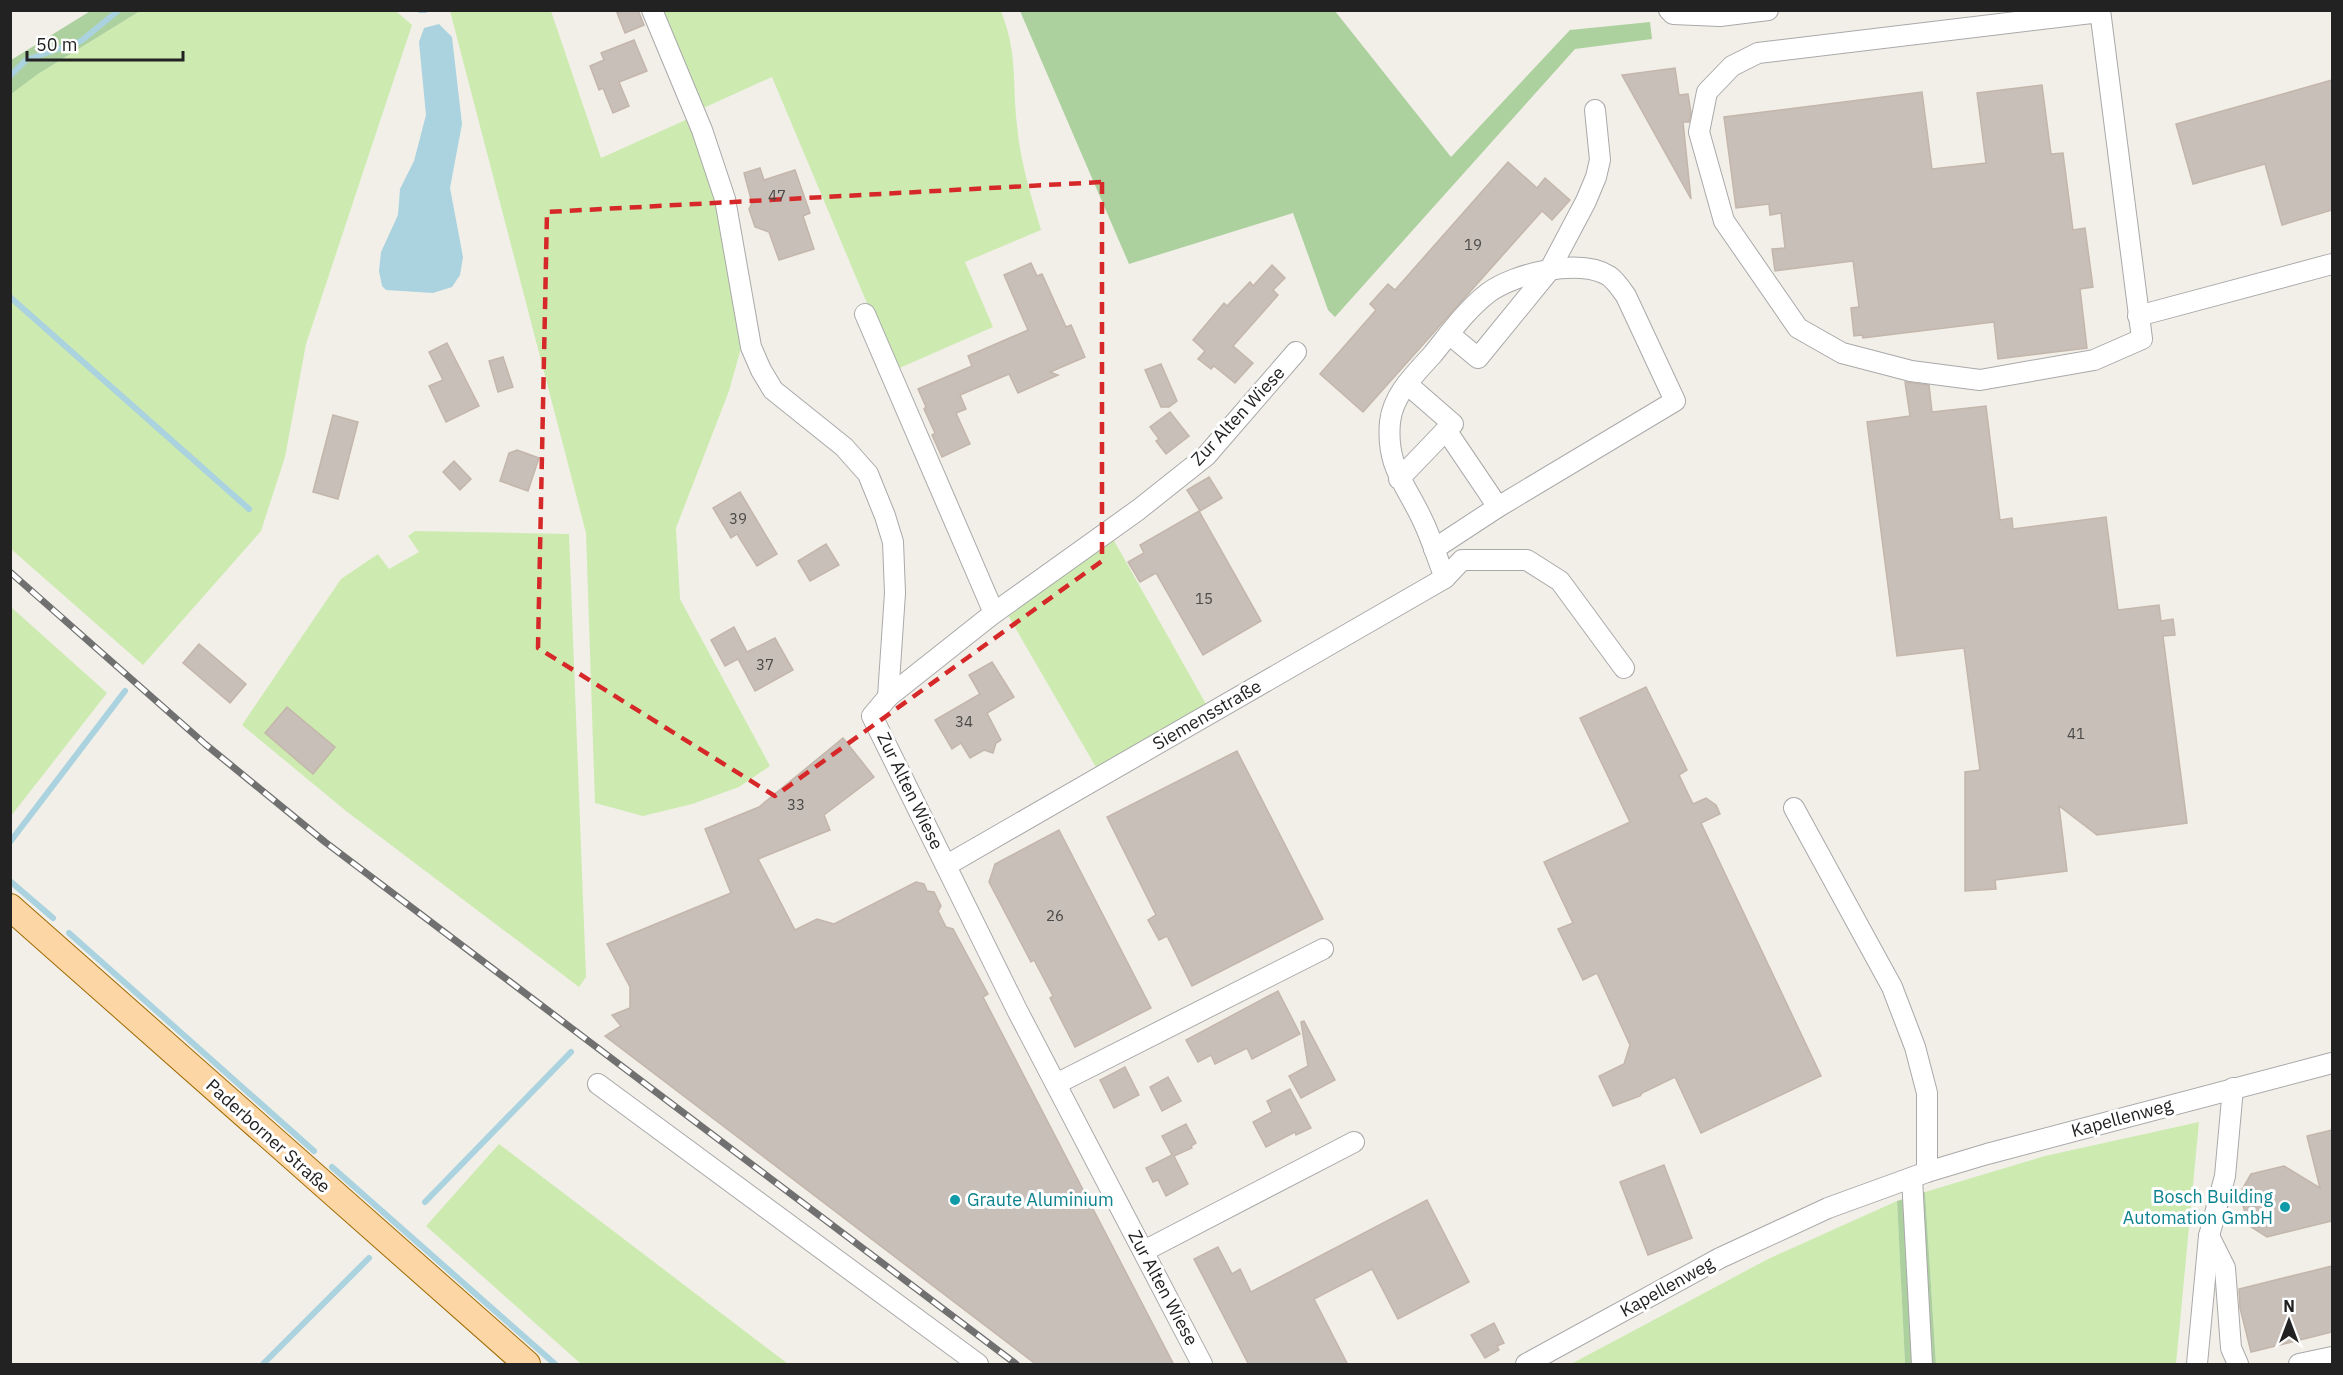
<svg xmlns="http://www.w3.org/2000/svg" width="2343" height="1375" viewBox="0 0 2343 1375" font-family="'IBM Plex Sans',sans-serif">
	<style>
		.grass { fill: #cdebb0 }
		.forest { fill: #add19e }
		.water { fill: #aad3df }
		.lines { fill: none; stroke-linecap: round; stroke-linejoin: round }
		.stream { stroke: #aad3df; stroke-width: 6 }
		.building { fill: #c7bfb8; stroke: #c4b6ab; stroke-width: 1.5 }
		.minor-casing { stroke: #a9a9a9; stroke-width: 22 }
		.major-casing { stroke: #a06b00; stroke-width: 28 }
		.minor { stroke: #fff; stroke-width: 20 }
		.major { stroke: #fcd6a4; stroke-width: 26 }
		.rail-casing { stroke: #707070; stroke-width: 7 }
		.rail { stroke: #fff; stroke-width: 4.5; stroke-dasharray: 14; stroke-linecap: butt }
		.marked { fill: none; stroke: #d62828; stroke-width: 4.5; stroke-dasharray: 12 8; stroke-linejoin: round }
		.culture-dot { fill: #0f9aa8; stroke: #fff; stroke-width: 2 }
		.labels { text-anchor: middle; stroke-width: 6; stroke-linejoin: round; paint-order: stroke }
		.number-label { font-size: 15px; fill: #4b4948 }
		.street-label { font-size: 18px; fill: #222; stroke: #fff }
		.culture-label { font-size: 18px; fill: #0d838f; stroke: #fff; text-anchor: end }
	</style>
	<rect width="100%" height="100%" fill="#f2efe9"/>
	<!-- grass -->
	<g class="grass">
		<path d="M140,11H396L412,25L306,344L285,457L261,531L143,665L11,549L10,94L38,74Z"/>
		<path d="M450,11H551L601,158L690,118L709,168L743,341L729,391L676,528L680,599L770,766L739,787L692,804L643,816L595,803L586,533Z"/>
		<path d="M658,11H1001C1018,54 1012,81 1017,125C1020,161 1031,195 1041,230L965,262L993,327L895,370L772,77L699,110Z"/>
		<path d="M415,531L569,534L586,977L579,987L346,811L242,725L341,579L378,554L389,569L419,552L408,536Z"/>
		<path d="M1112,537L1206,704L1097,769L1006,612Z"/>
		<path d="M11,607L107,693L11,816Z"/>
		<path d="M2199,1122L2176,1364H1936L1925,1192L2045,1156Z"/>
		<path d="M499,1144L788,1364H581L426,1226Z"/>
		<path d="M1897,1201L1905,1364H1571L1768,1259Z"/>
	</g>
	<!-- forest -->
	<g class="forest">
		<path d="M92,10L140,11L38,74L11,94V60Z"/>
		<path d="M1020,11H1335L1451,157L1570,30L1650,22L1652,39L1575,49L1335,317L1328,310L1293,213L1129,264Z"/>
		<path d="M1925,1192L1936,1364H1905L1897,1201Z"/>
	</g>
	<!-- water -->
	<path class="water" d="M439,24L452,37L462,124L450,188L463,257L460,275L452,287L433,293L386,290L382,286L379,271L381,252L398,215L400,189L414,161L426,115L419,42L424,28Z"/>
	<g class="lines">
		<!-- stream -->
		<g class="stream">
			<path d="M420,10H425"/>
			<path d="M10,76L26,60L81,41L119,10"/>
			<path d="M10,297L249,509"/>
			<path d="M10,842L125,691"/>
			<path d="M10,881L53,918"/>
			<path d="M69,933L314,1151"/>
			<path d="M332,1167L555,1364"/>
			<path d="M425,1202L571,1052"/>
			<path d="M263,1364L369,1258"/>
		</g>
	</g>
	<!-- building -->
	<g class="building">
		<path d="M616,10H638L644,25L625,33Z"/>
		<path d="M634,40L647,71L619,82L629,106L613,113L603,88L599,90L590,66L604,60L601,53Z"/>
		<path d="M1675,68L1679,95L1688,94L1691,113L1689,122H1683L1691,199L1622,75Z"/>
		<path d="M2332,80V210L2282,225L2265,164L2193,184L2176,124Z"/>
		<path d="M2042,85L2051,154L2063,153L2073,230L2085,228L2093,287L2080,289L2087,348L1998,359L1994,322L1863,338L1862,335L1854,336L1851,308L1859,307L1853,261L1775,271L1772,249L1785,248L1781,213L1770,215L1769,204L1736,208L1724,117L1922,92L1932,169L1986,163L1977,93Z"/>
		<path d="M1508,162L1537,188L1545,178L1570,200L1552,220L1542,211L1363,412L1320,374L1376,310L1370,304L1388,284L1395,290Z"/>
		<path d="M760,168L764,180L795,170L810,213L803,216L814,249L779,260L769,232L755,227L749,209L752,203L744,173Z"/>
		<path d="M1031,263L1037,276L1042,274L1066,327L1071,325L1085,357L1050,372L1058,375L1018,393L1009,374L960,395L966,409L956,413L970,444L942,457L932,435L935,433L924,409L926,407L918,389L972,366L968,356L1028,330L1004,275Z"/>
		<path d="M1272,265L1285,278L1273,290L1278,295L1233,346L1253,363L1235,383L1214,366L1211,369L1198,359L1205,351L1193,340L1224,303L1227,306L1250,282L1253,286Z"/>
		<path d="M447,343L479,406L446,422L429,386L443,380L429,352Z"/>
		<path d="M503,357L513,387L498,392L489,361Z"/>
		<path d="M1161,364L1177,401L1169,407H1161L1145,370Z"/>
		<path d="M1905,382L1929,385L1932,412L1986,406L2000,520L2012,518L2013,529L2106,517L2118,610L2159,605L2161,621L2173,619L2175,635L2163,636L2187,823L2097,835L2059,806L2067,871L1995,880L1996,889L1965,891V772L1980,770L1964,648L1897,656L1867,422L1910,416Z"/>
		<path d="M1170,412L1189,436L1166,454L1156,441L1159,439L1150,427Z"/>
		<path d="M333,415L358,422L338,499L313,492Z"/>
		<path d="M517,450L539,458L528,491L500,481L509,453Z"/>
		<path d="M454,461L471,479L460,490L443,472Z"/>
		<path d="M1209,477L1222,498L1200,511L1187,490Z"/>
		<path d="M740,492L777,554L757,566L737,534L731,538L713,508Z"/>
		<path d="M1199,511L1261,621L1203,655L1156,573L1140,582L1128,562L1144,553L1140,545Z"/>
		<path d="M826,544L839,565L810,581L798,561Z"/>
		<path d="M734,627L747,652L775,638L793,670L755,691L738,659L725,666L711,640Z"/>
		<path d="M199,644L246,684L230,703L183,663Z"/>
		<path d="M992,662L1014,697L987,713L1001,740L996,743L993,753L984,750L970,758L961,743L952,749L935,720L980,694L969,675Z"/>
		<path d="M1646,687L1687,770L1679,775L1693,804L1706,798L1716,805L1720,814L1701,823L1821,1076L1701,1133L1675,1077L1642,1093L1640,1096L1613,1106L1599,1076L1624,1064L1630,1045L1597,973L1583,980L1558,929L1573,923L1544,862L1630,822L1580,718Z"/>
		<path d="M287,707L335,747L313,774L265,733Z"/>
		<path d="M843,738L874,777L824,815L830,830L758,859L795,930L817,919L834,924L916,882L924,884L927,891L934,892L941,906L938,911L946,927L953,929L988,994L983,997L1174,1365H1037L605,1036L621,1026L612,1015L630,1008V987L607,944L731,893L705,829L759,807Z"/>
		<path d="M1237,751L1323,919L1192,986L1167,936L1159,940L1148,920L1156,915L1107,817Z"/>
		<path d="M1059,830L1151,1008L1075,1047L1050,998L1053,996L1034,960L1031,962L989,882L995,864Z"/>
		<path d="M1278,991L1300,1034L1252,1059L1247,1048L1215,1064L1211,1055L1198,1062L1186,1040Z"/>
		<path d="M1304,1021L1335,1080L1301,1098L1289,1076L1308,1066L1301,1022Z"/>
		<path d="M1125,1067L1139,1095L1114,1108L1100,1080Z"/>
		<path d="M1168,1077L1181,1101L1162,1111L1150,1087Z"/>
		<path d="M1290,1089L1311,1128L1296,1135L1295,1132L1266,1147L1253,1122L1272,1112L1267,1101Z"/>
		<path d="M1186,1124L1196,1143L1191,1146L1192,1148L1174,1156L1188,1184L1166,1196L1158,1180L1153,1182L1146,1168L1172,1155L1162,1136Z"/>
		<path d="M2332,1130V1221L2267,1237L2248,1225L2240,1193L2251,1174L2284,1166L2320,1188L2307,1136Z"/>
		<path d="M1664,1165L1692,1238L1648,1255L1620,1182Z"/>
		<path d="M1427,1200L1469,1282L1398,1319L1372,1269L1314,1299L1348,1365H1249L1194,1259L1218,1247L1232,1274L1240,1269L1251,1292Z"/>
		<path d="M2332,1266V1332L2251,1352L2240,1308L2239,1289Z"/>
		<path d="M1494,1323L1504,1343L1497,1346L1499,1350L1485,1358L1471,1335Z"/>
	</g>
	<g class="lines">
		<!-- minor casing -->
		<g class="minor-casing">
			<g id="minor">
				<path d="M652,10L702,130L725,199L751,347L761,370L773,390L844,447L868,474L885,516L893,542L895,593L888,697"/>
				<path d="M1669,10L1673,14L1720,16L1768,10"/>
				<path d="M2100,10L2142,339L2094,360L1980,380L1911,371L1842,353L1798,328L1724,221L1699,132L1707,92L1732,66L1758,53L2100,12"/>
				<path d="M865,314L994,613"/>
				<path d="M2138,316L2332,264"/>
				<path d="M1449,334L1478,358L1549,271L1586,201L1596,177L1600,160L1595,110"/>
				<path d="M1407,384L1453,424L1446,430"/>
				<path d="M1399,479L1446,430L1498,507L1675,401L1626,296C1621,289 1616,281 1609,276C1580,257 1513,274 1488,293C1466,310 1450,333 1433,354C1416,373 1393,394 1390,422C1386,466 1405,483 1422,519C1431,537 1437,558 1445,578"/>
				<path d="M1434,549L1498,507"/>
				<path d="M1794,808L1892,987L1915,1047L1927,1093V1172"/>
				<path d="M947,865L1445,578L1462,560H1527L1560,581L1624,668"/>
				<path d="M598,1084L978,1364"/>
				<path d="M1056,1084L1323,949"/>
				<path d="M1912,1178L1922,1364"/>
				<path d="M2209,1236L2225,1268L2231,1348L2238,1364"/>
				<path d="M1144,1251L1354,1142"/>
				<path d="M1202,1364L1017,1010L872,716L888,697L994,613L1138,510L1206,456L1296,352"/>
				<path d="M1526,1364L1720,1258L1828,1208L1927,1172L1987,1154L2332,1063"/>
				<path d="M2197,1364L2209,1236L2225,1176L2233,1088"/>
				<path d="M2299,1364L2332,1357"/>
			</g>
		</g>
		<!-- major casing -->
		<g class="major-casing">
			<path id="major" d="M10,907L527,1364"/>
		</g>
		<!-- minor -->
		<use href="#minor" class="minor"/>
		<!-- major -->
		<use href="#major" class="major"/>
		<!-- rail casing -->
		<g class="rail-casing">
			<path id="rail" d="M10,572L205,744L325,842L1016,1364"/>
		</g>
		<!-- rail -->
		<use href="#rail" class="rail"/>
	</g>
	<!-- marked area -->
	<path class="marked" d="M1102,182V561L775,796L538,648L547,212Z"/>
	<!-- markers -->
	<g class="culture-dot">
		<circle cx="955" cy="1200" r="6"/>
		<circle cx="2285" cy="1207" r="6"/>
	</g>
	<g class="labels">
		<!-- number labels -->
		<g class="number-label">
			<text x="777" y="201">47</text>
			<text x="1473" y="250">19</text>
			<text x="738" y="524">39</text>
			<text x="1204" y="604">15</text>
			<text x="765" y="670">37</text>
			<text x="964" y="727">34</text>
			<text x="2076" y="739">41</text>
			<text x="796" y="810">33</text>
			<text x="1055" y="921">26</text>
		</g>
		<!-- street labels -->
		<g class="street-label">
			<text transform="translate(1238 416) rotate(-47)" y="6">Zur Alten Wiese</text>
			<text transform="translate(1207 715) rotate(-30)" y="6">Siemensstraße</text>
			<text transform="translate(910 791) rotate(64)" y="6">Zur Alten Wiese</text>
			<text transform="translate(2122 1118) rotate(-15)" y="6">Kapellenweg</text>
			<text transform="translate(268 1136) rotate(42)" y="6">Paderborner Straße</text>
			<text transform="translate(1667 1287) rotate(-29)" y="6">Kapellenweg</text>
			<text transform="translate(1163 1288) rotate(62)" y="6">Zur Alten Wiese</text>
		</g>
		<!-- culture labels -->
		<g class="culture-label">
			<text x="2273" y="1203">Bosch Building<tspan x="2273" dy="21">Automation GmbH</tspan></text>
			<text x="967" y="1206" text-anchor="start">Graute Aluminium</text>
		</g>
	</g>
	<!-- border -->
	<rect width="2343" height="1375" fill="none" stroke="#222222" stroke-width="24"/>
	<!-- north arrow -->
	<g transform="translate(2289 1321)" stroke="#ffffff" stroke-width="4.5" paint-order="stroke">
	<path d="M0-4.5L10 22L0 15L-10 22Z" fill="#222222"/>
	<text y="-9" font-size="16" font-weight="bold" text-anchor="middle" fill="#222222">N</text>
	</g>
	<!-- scale -->
	<path d="M27 51v9h156v-9" fill="none" stroke="#222222" stroke-width="3"/>
	<text x="36" y="51" font-size="18" fill="#222222" stroke="#ffffff" stroke-width="4.5" paint-order="stroke">50 m</text>
</svg>
